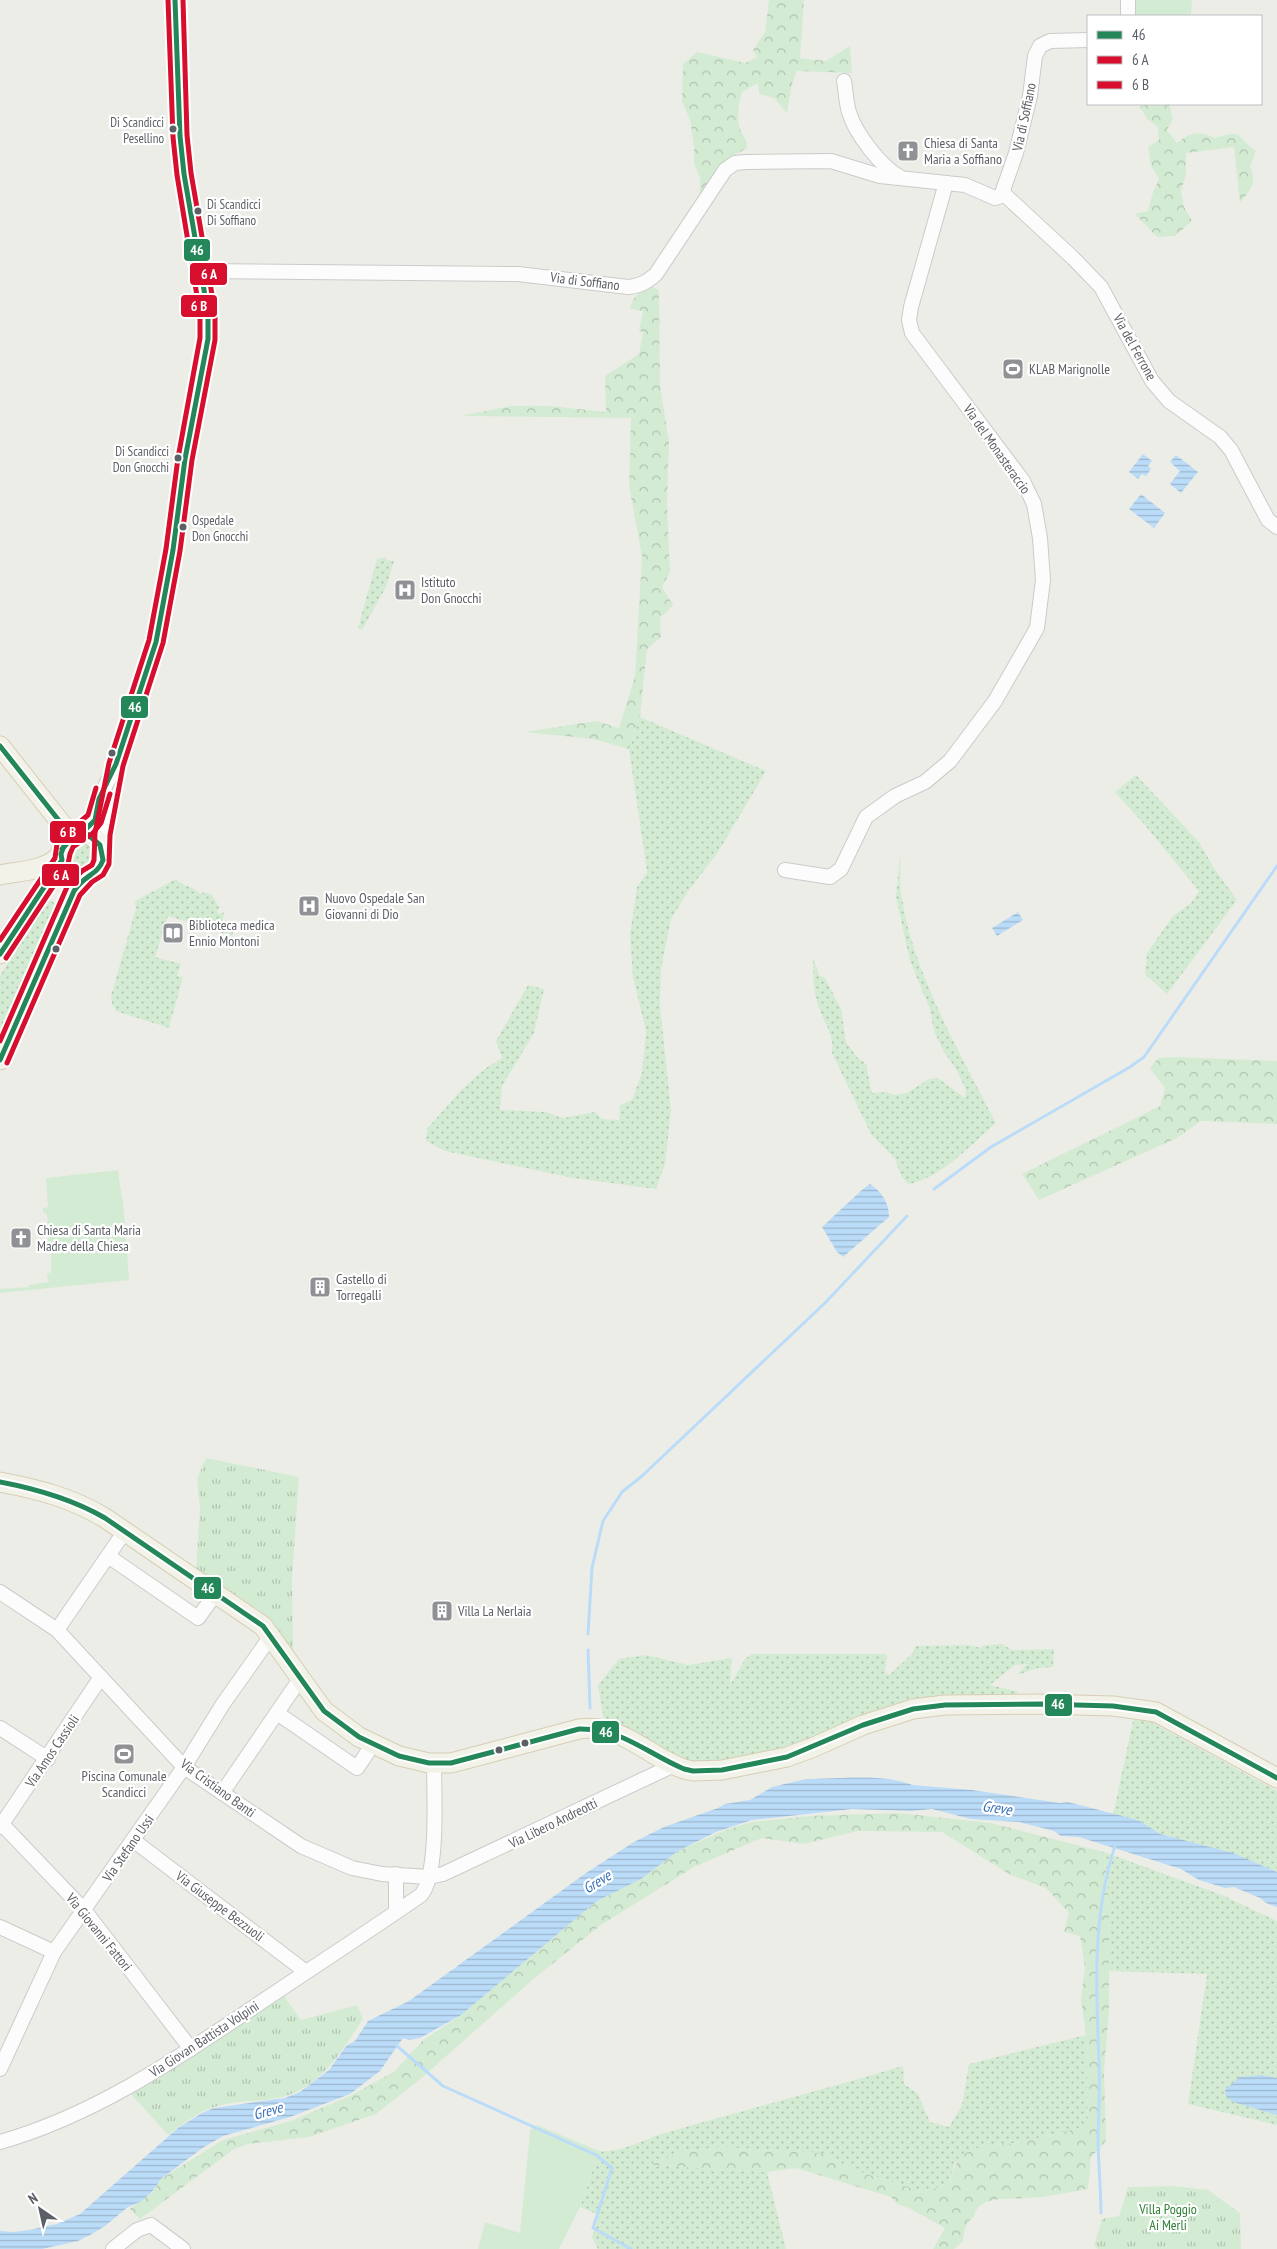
<svg xmlns="http://www.w3.org/2000/svg" width="1277" height="2249" viewBox="0 0 1277 2249" font-family="'PT Sans Narrow',sans-serif">
	<style>
		.grass { fill: url(#grass-dots) }
		.forest { fill: url(#forest-crowns) }
		.park { fill: url(#park-tufts) }
		.garden { fill: #d4ebd3 }
		.water { fill: url(#water-rules) }
		.lines { fill: none; stroke-linecap: round; stroke-linejoin: round }
		.stream { stroke: #bbdcf8; stroke-width: 3 }
		.minor-casing { stroke: #cacbca; stroke-width: 16 }
		.major-casing { stroke: #d6ceb4; stroke-width: 21 }
		.minor { stroke: #fcfcfc; stroke-width: 14 }
		.major { stroke: #f3f2e8; stroke-width: 19 }
		.bus-1-casing { stroke: #fff; stroke-width: 9 }
		.bus-2-casing { stroke: #fff; stroke-width: 9 }
		.bus-3-casing { stroke: #fff; stroke-width: 9 }
		.bus-1 { stroke: #238759; stroke-width: 5 }
		.bus-2 { stroke: #d70e2d; stroke-width: 5 }
		.bus-3 { stroke: #d70e2d; stroke-width: 5 }
		.bus-dot { fill: #5c6066; stroke: #fff; stroke-width: 2 }
		.labels { text-anchor: middle; stroke-width: 4.5; stroke-linejoin: round; paint-order: stroke }
		.bus-label { font-size: 13px; fill: #5c6066; stroke: #fff; text-anchor: end }
		.street-label { font-size: 14px; fill: #5c6066; stroke: #fff }
		.poi-label { font-size: 14px; fill: #5c6066; stroke: #fff; text-anchor: start }
		.park-label { font-size: 14px; fill: #308236; stroke: #fff }
		.water-label { font-size: 15px; font-style: italic; fill: #3b73b8; stroke: #fff }
		.line-badge { stroke: #fff; stroke-width: 2 }
		.badge-label { font-size: 14px; text-anchor: middle; font-weight: bold; fill: #fff }
	</style>
	<defs>
		<pattern id="grass-dots" width="8" height="8" patternUnits="userSpaceOnUse" patternTransform="scale(1.25)"><rect width="8" height="8" fill="#d4ebd3"/><path d="M2 2h.1M6 6h.1" fill="none" stroke="#afc2af" stroke-width="1.8" stroke-linecap="round"/></pattern>
		<pattern id="forest-crowns" width="20" height="18" patternUnits="userSpaceOnUse" patternTransform="scale(1.25)"><rect width="20" height="18" fill="#d4ebd3"/><path d="M2 6a3 3 0 1 1 6 0M12 15a3 3 0 1 1 6 0" fill="none" stroke="#afc2af"/></pattern>
		<pattern id="park-tufts" width="24" height="20" patternUnits="userSpaceOnUse" patternTransform="scale(1.25)"><rect width="24" height="20" fill="#d4ebd3"/><path d="M3 7l-1-3M5 7V3M7 7l1-3M15 17l-1-3M17 17v-4M19 17l1-3" fill="none" stroke="#afc2af"/></pattern>
		<pattern id="water-rules" width="6" height="5" patternUnits="userSpaceOnUse" patternTransform="scale(1.25)"><rect width="6" height="5" fill="#bbdcf8"/><path d="M0 2.5h6" fill="none" stroke="#9bb6cd"/></pattern>
	</defs>
	<rect width="100%" height="100%" fill="#edede8"/>
	<!-- grass -->
	<g class="grass">
		<path d="M386,557V560L394,561L386,587L362,630L358,628L377,559Z"/>
		<path d="M640,717L766,771L718,852L689,890L671,919L661,969L660,1006L671,1110L665,1164L656,1189L573,1178L445,1151L426,1141L427,1129L462,1089L486,1068L502,1058L496,1041L528,985L544,989L534,1033L502,1086L500,1110L545,1112L563,1118L595,1112L602,1119L619,1120L620,1105L632,1100L642,1073L646,1031L633,977L630,934L637,887L647,872L629,749Z"/>
		<path d="M1136,775L1199,842L1214,868L1237,900L1167,994L1145,974L1147,953L1173,916L1191,903L1199,891L1144,824L1115,792Z"/>
		<circle cx="83" cy="855" r="14"/>
		<path d="M900,854C901,869 899,885 902,899C914,975 961,1055 996,1123C973,1143 939,1180 908,1184L901,1176L895,1159L871,1134L832,1053C835,1036 824,1023 819,1008C813,992 813,974 813,957L819,975L825,978L841,1009L846,1042L857,1057L866,1064L872,1093L886,1092L895,1095L907,1093L929,1079L938,1078L965,1098L966,1090L956,1069L944,1052L934,1031L930,1009L910,961L896,897Z"/>
		<path d="M176,879C183,887 194,886 200,894L204,892L212,895L220,908L217,910L219,914L225,912L222,922L234,926L232,936L168,916L155,957L181,964L177,976L183,977L169,1028L116,1011L112,1004L111,996L136,908L135,901Z"/>
		<path d="M46,898L60,906L0,1041V976Z"/>
		<path d="M1002,1644L1012,1650L1054,1649L1053,1667L1038,1668L1017,1675L1027,1664L1015,1665L990,1685L1019,1692L1012,1696C971,1698 927,1696 888,1707C878,1710 869,1716 860,1720C819,1739 733,1771 689,1761C663,1755 628,1733 604,1720L598,1685L619,1659L646,1655L688,1665L732,1658L730,1685L745,1659L752,1654H887L885,1672L889,1675L913,1653L915,1646L971,1645L980,1648L985,1645Z"/>
		<path d="M1140,1716L1277,1791V1872L1223,1851L1160,1834L1140,1821L1113,1815L1133,1721Z"/>
		<path d="M1104,1852L1222,1895L1277,1921V2125L1188,2104L1207,1974L1109,1971V1903Z"/>
		<path d="M1086,2035L1088,2126L1017,2143L982,2146L955,2163L949,2184L924,2192L857,2171L821,2153L722,2147L681,2152L650,2165L767,2172L786,2249H598L592,2237L599,2215L580,2207L599,2151C622,2153 646,2138 668,2132C746,2110 825,2089 903,2066L904,2084L918,2094L930,2122L949,2127L962,2105L969,2064Z"/>
	</g>
	<!-- forest -->
	<g class="forest">
		<path d="M769,0H804L800,58L826,61L850,46L852,73L797,71L792,84L787,113L774,98L759,94L758,83L742,92C739,105 736,116 740,129C743,137 748,139 747,148C720,163 715,169 700,196V178L694,163V146L690,120L682,101L683,64L697,52L745,63L757,57L753,50L765,32Z"/>
		<path d="M1145,104H1169L1173,118L1167,130L1177,143C1191,132 1198,130 1215,138C1245,129 1235,136 1256,151L1250,167C1258,183 1250,190 1240,203L1234,147L1186,153V175L1181,190L1184,207L1192,221L1175,236L1157,237L1135,214L1148,211L1153,192L1159,179L1151,166L1148,147L1159,140L1158,127L1147,119L1140,107Z"/>
		<path d="M652,286L659,291L660,386L669,442L667,503L670,572L662,587L673,605L660,618L661,637L647,649L640,717L629,749L593,739L525,732L596,721L619,728L635,676L642,556L629,486L631,418L460,416L511,406H550L606,412L605,376L639,354L643,332L639,331L643,311L630,309C632,296 641,291 652,286Z"/>
		<path d="M1175,1057L1277,1061V1124L1201,1121L1177,1138L1039,1200L1022,1174L1160,1106L1165,1088L1150,1069L1158,1058Z"/>
		<path d="M898,1813L991,1823L1104,1852L1109,1902V2012L1104,2071L1106,2141L1091,2157L1088,2189C1069,2192 1049,2197 1029,2198C1013,2200 977,2194 974,2217L969,2221L965,2228L963,2241L954,2249H933L945,2228L911,2209L897,2204L891,2197L796,2168L767,2172L651,2165L681,2152L722,2147L821,2153L857,2171L924,2192L949,2184L959,2156L982,2146L1017,2143L1088,2126L1086,2035L1081,1999L1085,1967L1080,1936L1064,1932L1069,1913L1046,1888L1009,1874L942,1832L858,1831L804,1844L762,1838L694,1867L601,1925L537,1976L418,2081L376,2114L309,2137L248,2144L234,2149L140,2219L130,2209L152,2193L162,2178L223,2140L291,2121L352,2095L395,2071L422,2041L461,2015L597,1901L641,1879L678,1851L723,1831L751,1822L810,1816Z"/>
	</g>
	<!-- park -->
	<g class="park">
		<path d="M206,1458L299,1477L292,1578L293,1652L274,1625L260,1611L196,1571L200,1507L197,1479Z"/>
		<path d="M284,1996L301,2020L357,2005L363,2019C345,2045 329,2075 300,2090C273,2105 242,2098 214,2107C197,2112 182,2125 168,2135L131,2094Z"/>
		<path d="M1173,2186L1208,2190L1240,2213L1241,2249H1098L1094,2246L1102,2219L1119,2216L1128,2187Z"/>
	</g>
	<!-- garden -->
	<g class="garden">
		<path d="M1128,0H1192L1191,16H1128Z"/>
		<path d="M118,1170L122,1199L123,1200L129,1280L0,1293V1289L29,1287V1285L48,1282L47,1274L51,1272V1252L49,1249L46,1223L48,1222L47,1215L43,1212V1208L48,1207L46,1178Z"/>
		<path d="M537,2125L599,2151L580,2207L559,2249H478L485,2222L520,2233L530,2131L532,2127Z"/>
	</g>
	<!-- water -->
	<g class="water">
		<path d="M1143,454L1152,461L1148,466L1151,469L1146,476L1142,474L1138,479L1129,472Z"/>
		<path d="M1176,455L1198,472L1181,493L1170,484L1180,471L1170,462Z"/>
		<path d="M1141,494L1165,513L1154,528L1129,509Z"/>
		<path d="M1018,912L1023,920L997,936L992,928Z"/>
		<path d="M870,1184C882,1192 889,1203 889,1217L843,1257L837,1252L822,1227L863,1189Z"/>
		<path d="M806,1779C837,1779 883,1773 912,1785L972,1790L1060,1803L1068,1802L1130,1818L1140,1821L1160,1834L1233,1853L1277,1872V1907L1266,1903L1260,1898L1234,1887L1225,1888L1199,1880L1181,1869L1079,1837L1061,1836L1054,1831L1019,1822L971,1819L932,1809L911,1811L852,1809L752,1820L716,1832L678,1851L641,1879L597,1901L461,2015L420,2038L409,2040L403,2038L380,2071L350,2094L290,2117L223,2136L204,2147L162,2178L151,2193L140,2202L128,2207L105,2226L92,2234L78,2241L42,2249H0V2231L14,2232L29,2230L57,2224L80,2214L178,2128L202,2113L214,2108L285,2098L300,2092L329,2070L347,2045L355,2041L368,2021L409,2001L586,1873L634,1842L664,1827L718,1808L725,1804L750,1800L772,1787Z"/>
		<path d="M1261,2075L1277,2078V2115L1233,2102L1226,2096L1225,2090L1239,2077Z"/>
	</g>
	<g class="lines">
		<!-- stream -->
		<g class="stream">
			<path d="M934,1189L991,1147L1130,1067L1144,1057L1277,866"/>
			<path d="M588,1634L592,1568L603,1521L622,1492L642,1476L825,1303L907,1216"/>
			<path d="M588,1650L590,1708"/>
			<path d="M396,2045L443,2086L596,2155L612,2168L593,2228L631,2249"/>
			<path d="M1101,2213C1101,2188 1098,2162 1098,2137C1099,2111 1100,2086 1099,2061C1096,1988 1092,1916 1115,1846"/>
		</g>
		<!-- minor casing -->
		<g class="minor-casing">
			<g id="minor">
				<path d="M1128,0V16"/>
				<path d="M844,81C846,91 846,103 849,112C855,133 881,167 900,177"/>
				<path d="M1004,194L1073,258L1101,287L1152,381L1169,401L1220,437L1231,450L1268,520L1277,527"/>
				<path d="M200,271L518,274L628,287C640,286 647,282 656,274L725,170L735,163L746,162L831,161L880,176L965,185L995,198L1001,196L1016,153L1030,96L1035,56L1040,46L1050,41L1088,40"/>
				<path d="M77,835L84,831L95,820L99,799L116,764L129,728L156,642L173,550L185,459L208,339V313L184,174L180,136L175,0"/>
				<path d="M103,849L102,834L107,805"/>
				<path d="M785,870L830,877L841,869L866,817L895,796L925,782L950,761L995,701L1037,628L1043,580L1040,538L1034,504L1023,481L912,333L909,320L911,307L946,183"/>
				<path d="M108,1556L198,1618L216,1593"/>
				<path d="M0,1592L57,1630L184,1767L301,1846L352,1868L382,1874L429,1877L443,1874L674,1765"/>
				<path d="M57,1630L125,1531"/>
				<path d="M277,1713L357,1768L373,1744"/>
				<path d="M0,1728L48,1759"/>
				<path d="M222,1793L300,1679"/>
				<path d="M0,1822L85,1911L191,2049"/>
				<path d="M0,1827L101,1677"/>
				<path d="M133,1840L306,1972"/>
				<path d="M396,1911V1874"/>
				<path d="M0,1927L54,1952"/>
				<path d="M0,2069L54,1952L184,1767L223,1704L271,1636"/>
				<path d="M0,2142C92,2116 172,2062 251,2009C307,1971 365,1934 421,1895C439,1874 434,1793 434,1763"/>
				<path d="M113,2249L137,2230L151,2225L183,2249"/>
			</g>
		</g>
		<!-- major casing -->
		<g class="major-casing">
			<g id="major">
				<path d="M0,746L72,837"/>
				<circle cx="82" cy="855" r="21"/>
				<path d="M0,875C19,871 48,871 61,854"/>
				<path d="M0,954L62,860"/>
				<path d="M0,1060L74,891L87,876"/>
				<path d="M0,1482C38,1489 72,1498 105,1518L263,1626L324,1711L359,1737L399,1756L429,1763H451L579,1729C623,1723 646,1756 684,1769L693,1771L722,1770L787,1757L814,1747L863,1725L913,1709L945,1705L1040,1704L1113,1706L1156,1712L1277,1778"/>
			</g>
		</g>
		<!-- minor -->
		<use href="#minor" class="minor"/>
		<!-- major -->
		<use href="#major" class="major"/>
		<!-- bus-1 casing -->
		<g class="bus-1-casing">
			<g id="bus-1">
				<path d="M0,746L72,837"/>
				<path d="M0,954L62,860L61,854L65,843L84,831L95,820L99,799L116,764L156,642L173,550L185,459L208,339V313L184,174L180,136L175,0"/>
				<path d="M0,1060L74,891C84,875 98,875 103,860L100,845L87,834L73,837L62,849"/>
				<path d="M0,1482C37,1489 72,1499 105,1518L263,1626L324,1711L359,1737L399,1756L429,1763H451L579,1729C622,1728 646,1753 684,1769L693,1771L722,1770L787,1757L863,1725L913,1709L945,1705L1040,1704L1113,1706L1156,1712L1277,1778"/>
			</g>
		</g>
		<!-- bus-2 casing -->
		<g class="bus-2-casing">
			<g id="bus-2">
				<path d="M6,958L68,864L70,854L73,847L93,833L101,823L110,794"/>
				<path d="M7,1063L80,895L92,882L103,875L109,864L110,835L123,766L163,643L180,551L192,460L215,340V312L191,173L187,135L183,0"/>
			</g>
		</g>
		<!-- bus-3 casing -->
		<g class="bus-3-casing">
			<g id="bus-3">
				<path d="M0,940L55,858L57,844L62,837L88,815L96,788"/>
				<path d="M0,1041L67,887L82,871L92,865L94,860L95,833L109,763L149,640L166,549L178,458L200,338V314L177,175L173,137L168,0"/>
			</g>
		</g>
		<!-- bus-1 -->
		<use href="#bus-1" class="bus-1"/>
		<!-- bus-2 -->
		<use href="#bus-2" class="bus-2"/>
		<!-- bus-3 -->
		<use href="#bus-3" class="bus-3"/>
	</g>
	<!-- icons -->
	<defs>
		<g id="church-square" transform="scale(1.125)"><rect x="-9" y="-9" width="18" height="18" rx="4" fill="#8f9194" stroke="#fff"/><path d="M-1.2-6h2.4v3.5h3.3v2.4h-3.3V6h-2.4V-.1h-3.3v-2.4h3.3Z" fill="#fff"/></g>
		<g id="stadium-square" transform="scale(1.125)"><rect x="-9" y="-9" width="18" height="18" rx="4" fill="#8f9194" stroke="#fff"/><path d="M0-5a6.5 5 0 1 0 0 10a6.5 5 0 1 0 0-10ZM-3.5-1.8h7v3.6h-7Z" fill="#fff"/></g>
		<g id="hospital-square" transform="scale(1.125)"><rect x="-9" y="-9" width="18" height="18" rx="4" fill="#8f9194" stroke="#fff"/><path d="M-5-5h3v3.5h4V-5h3V5h-3V1.5h-4V5h-3Z" fill="#fff"/></g>
		<g id="library-square" transform="scale(1.125)"><rect x="-9" y="-9" width="18" height="18" rx="4" fill="#8f9194" stroke="#fff"/><path d="M-6-4Q-3-5.5-.7-3.5V5Q-3 3-6 4ZM6-4Q3-5.5 .7-3.5V5Q3 3 6 4Z" fill="#fff"/></g>
		<g id="building-square" transform="scale(1.125)"><rect x="-9" y="-9" width="18" height="18" rx="4" fill="#8f9194" stroke="#fff"/><path d="M-4-6H4V6H1V3H-1V6H-4ZM-2.5-4.3h1.7v1.8h-1.7ZM.8-4.3h1.7v1.8H.8ZM-2.5-1h1.7V.8h-1.7ZM.8-1h1.7V.8H.8Z" fill="#fff"/></g>
	</defs>
	<g fill-rule="evenodd">
		<use href="#church-square" x="908" y="151"/>
		<use href="#stadium-square" x="1013" y="369"/>
		<use href="#hospital-square" x="405" y="590"/>
		<use href="#hospital-square" x="309" y="906"/>
		<use href="#library-square" x="173" y="933"/>
		<use href="#church-square" x="21" y="1238"/>
		<use href="#building-square" x="320" y="1287"/>
		<use href="#building-square" x="442" y="1611"/>
		<use href="#stadium-square" x="124" y="1754"/>
	</g>
	<!-- markers -->
	<g class="bus-dot">
		<circle cx="173" cy="129" r="4.5"/>
		<circle cx="198" cy="211" r="4.5"/>
		<circle cx="178" cy="458" r="4.5"/>
		<circle cx="183" cy="527" r="4.5"/>
		<circle cx="112" cy="753" r="4.5"/>
		<circle cx="56" cy="949" r="4.5"/>
		<circle cx="525" cy="1743" r="4.5"/>
		<circle cx="499" cy="1750" r="4.5"/>
	</g>
	<g class="labels">
		<!-- bus labels -->
		<g class="bus-label">
			<text x="164" y="127">Di Scandicci<tspan x="164" dy="16">Pesellino</tspan></text>
			<text x="207" y="209" text-anchor="start">Di Scandicci<tspan x="207" dy="16">Di Soffiano</tspan></text>
			<text x="169" y="456">Di Scandicci<tspan x="169" dy="16">Don Gnocchi</tspan></text>
			<text x="192" y="525" text-anchor="start">Ospedale<tspan x="192" dy="16">Don Gnocchi</tspan></text>
		</g>
		<!-- street labels -->
		<g class="street-label">
			<text transform="translate(1024 117) rotate(-78)" y="5">Via di Soffiano</text>
			<text transform="translate(585 281) rotate(7)" y="5">Via di Soffiano</text>
			<text transform="translate(1135 347) rotate(61)" y="5">Via del Ferrone</text>
			<text transform="translate(997 449) rotate(55)" y="5">Via del Monasteraccio</text>
			<text transform="translate(52 1751) rotate(-56)" y="5">Via Amos Cassioli</text>
			<text transform="translate(218 1788) rotate(36)" y="5">Via Cristiano Banti</text>
			<text transform="translate(553 1823) rotate(-26)" y="5">Via Libero Andreotti</text>
			<text transform="translate(128 1848) rotate(-55)" y="5">Via Stefano Ussi</text>
			<text transform="translate(220 1906) rotate(37)" y="5">Via Giuseppe Bezzuoli</text>
			<text transform="translate(99 1932) rotate(51)" y="5">Via Giovanni Fattori</text>
			<text transform="translate(204 2039) rotate(-33)" y="5">Via Giovan Battista Volpini</text>
		</g>
		<!-- poi labels -->
		<g class="poi-label">
			<text x="924" y="148">Chiesa di Santa<tspan x="924" dy="16">Maria a Soffiano</tspan></text>
			<text x="1029" y="374">KLAB Marignolle</text>
			<text x="421" y="587">Istituto<tspan x="421" dy="16">Don Gnocchi</tspan></text>
			<text x="325" y="903">Nuovo Ospedale San<tspan x="325" dy="16">Giovanni di Dio</tspan></text>
			<text x="189" y="930">Biblioteca medica<tspan x="189" dy="16">Ennio Montoni</tspan></text>
			<text x="37" y="1235">Chiesa di Santa Maria<tspan x="37" dy="16">Madre della Chiesa</tspan></text>
			<text x="336" y="1284">Castello di<tspan x="336" dy="16">Torregalli</tspan></text>
			<text x="458" y="1616">Villa La Nerlaia</text>
			<text x="124" y="1781" text-anchor="middle">Piscina Comunale<tspan x="124" dy="16">Scandicci</tspan></text>
		</g>
		<!-- park labels -->
		<g class="park-label">
			<text x="1168" y="2214">Villa Poggio<tspan x="1168" dy="16">Ai Merli</tspan></text>
		</g>
		<!-- water labels -->
		<g class="water-label">
			<text transform="translate(997 1808) rotate(8)" y="5">Greve</text>
			<text transform="translate(597 1882) rotate(-32)" y="5">Greve</text>
			<text transform="translate(268 2111) rotate(-15)" y="5">Greve</text>
		</g>
	</g>
	<g class="line-badge">
		<rect x="183" y="238" width="28" height="24" rx="5" fill="#238759"/>
		<rect x="189" y="262" width="39" height="24" rx="5" fill="#d70e2d"/>
		<rect x="180" y="294" width="38" height="24" rx="5" fill="#d70e2d"/>
		<rect x="120" y="695" width="29" height="24" rx="5" fill="#238759"/>
		<rect x="49" y="820" width="38" height="24" rx="5" fill="#d70e2d"/>
		<rect x="41" y="863" width="39" height="24" rx="5" fill="#d70e2d"/>
		<rect x="193" y="1576" width="29" height="24" rx="5" fill="#238759"/>
		<rect x="1044" y="1693" width="29" height="24" rx="5" fill="#238759"/>
		<rect x="591" y="1720" width="29" height="24" rx="5" fill="#238759"/>
	</g>
	<g class="badge-label">
		<text x="197" y="255">46</text>
		<text x="209" y="279">6 A</text>
		<text x="199" y="311">6 B</text>
		<text x="135" y="712">46</text>
		<text x="68" y="837">6 B</text>
		<text x="61" y="880">6 A</text>
		<text x="208" y="1593">46</text>
		<text x="1058" y="1709">46</text>
		<text x="606" y="1737">46</text>
	</g>
	<!-- legend -->
	<rect x="1087" y="15" width="175" height="90" fill="#ffffff" stroke="#bebfc2"/>
	<rect x="1097" y="31" width="25" height="8" fill="#238759" stroke="#bebfc2"/>
	<text x="1132" y="40" font-size="15" fill="#5c6066">46</text>
	<rect x="1097" y="56" width="25" height="8" fill="#d70e2d" stroke="#bebfc2"/>
	<text x="1132" y="65" font-size="15" fill="#5c6066">6 A</text>
	<rect x="1097" y="81" width="25" height="8" fill="#d70e2d" stroke="#bebfc2"/>
	<text x="1132" y="90" font-size="15" fill="#5c6066">6 B</text>
	<!-- north arrow -->
	<g transform="translate(40 2209) rotate(326)" stroke="#ffffff" stroke-width="4" paint-order="stroke">
	<path d="M0-4L9 19L0 12L-9 19Z" fill="#5c6066"/>
	<text y="-8" font-size="14" font-weight="bold" text-anchor="middle" fill="#5c6066">N</text>
	</g>
</svg>
